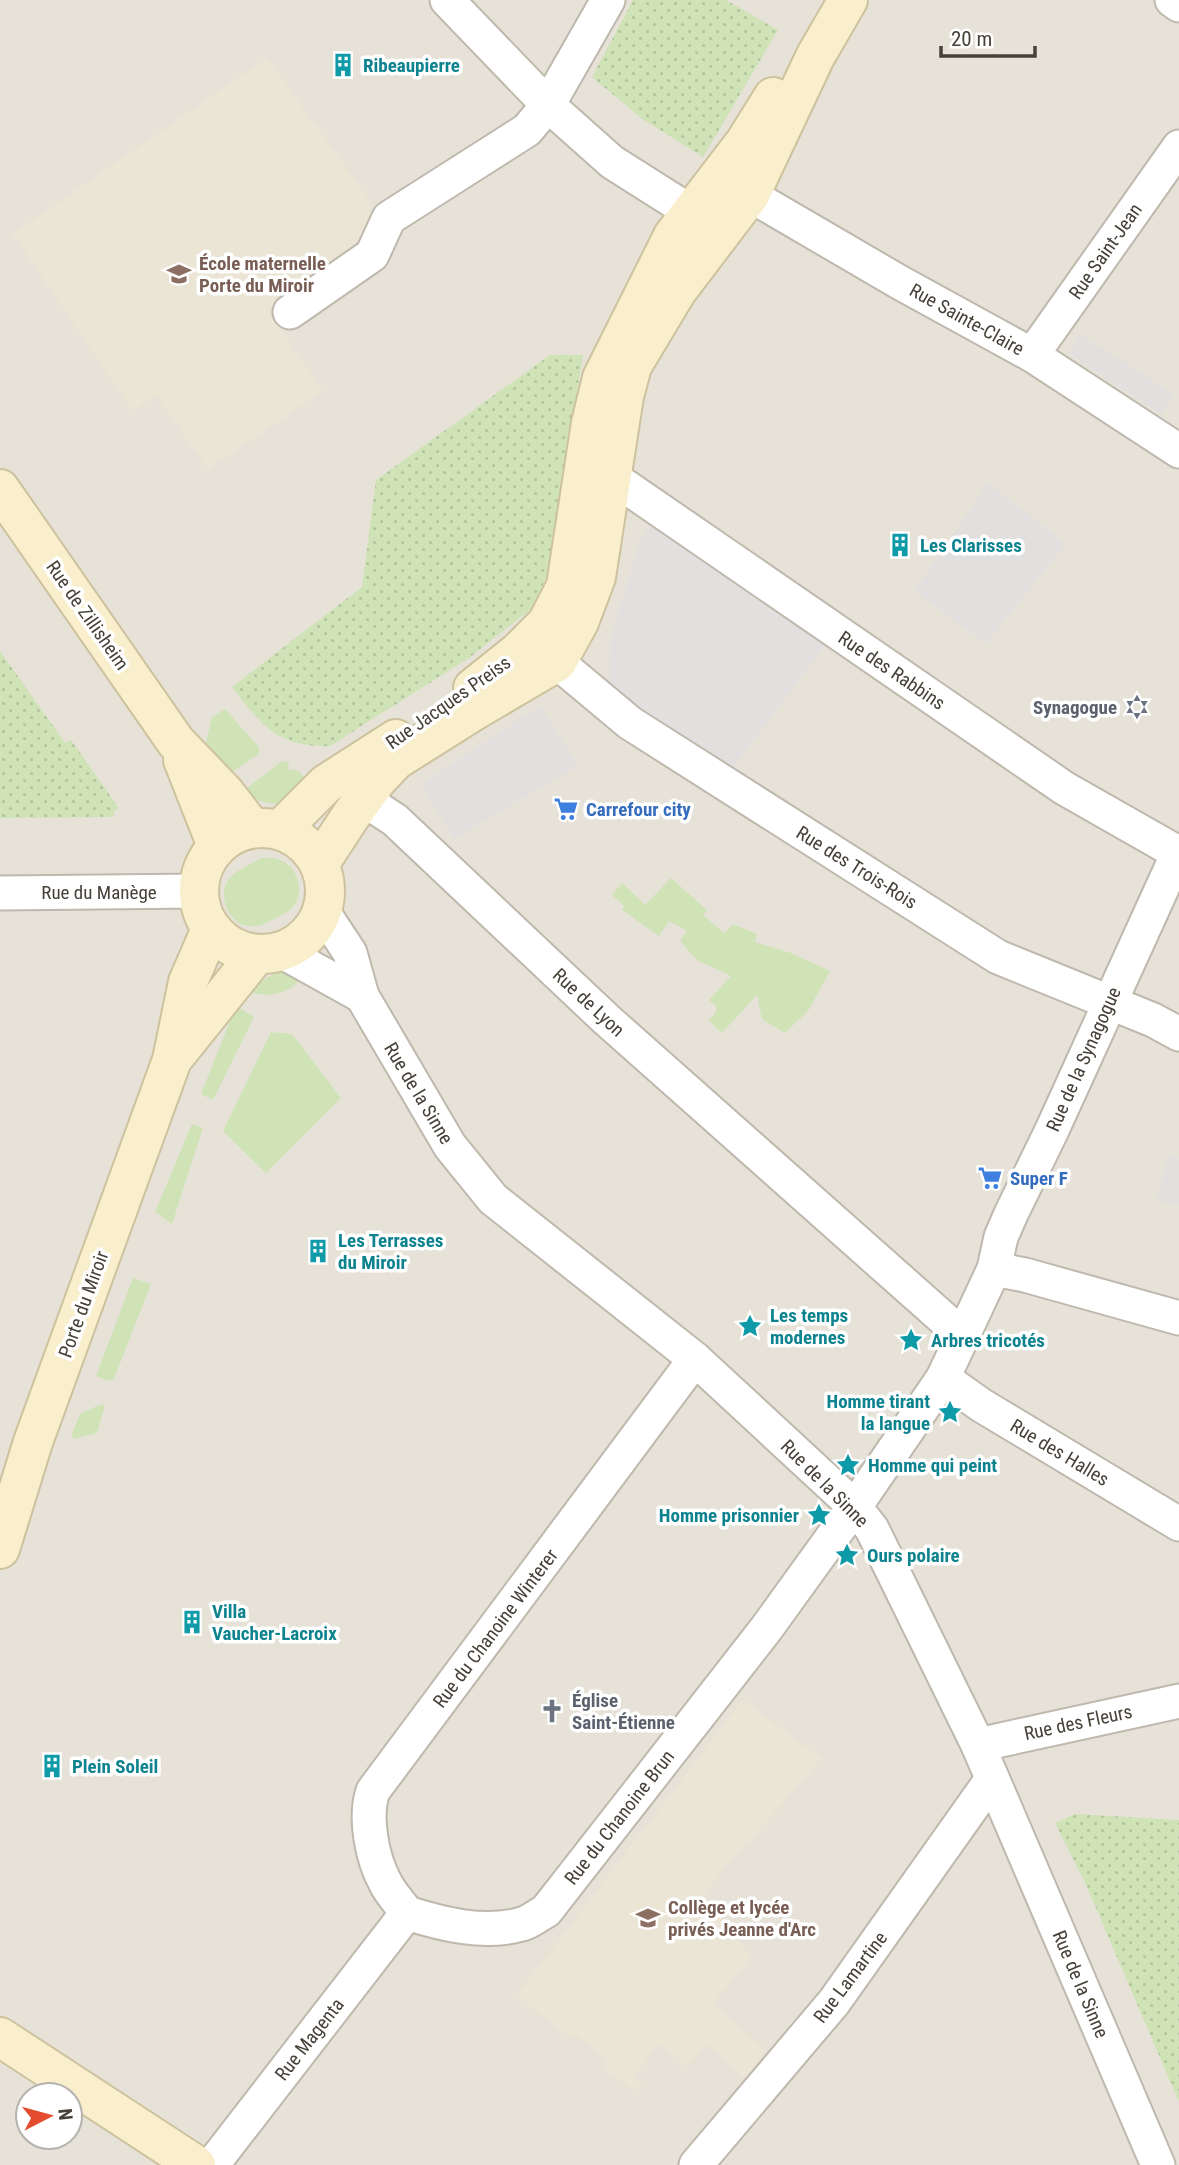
<svg xmlns="http://www.w3.org/2000/svg" width="1179" height="2165" viewBox="0 0 1179 2165" font-family="'Roboto Condensed',sans-serif">
	<style>
		.residential { fill: #e6e2d8; fill-rule: evenodd }
		.education { fill: #ebe5d5 }
		.green { fill: #cfe3b7 }
		.park { fill: url(#park-dots) }
		.parking { fill: #e2e0de }
		.lines { fill: none; stroke-linecap: round; stroke-linejoin: round }
		.street-casing { stroke: #beb8ad; stroke-width: 37 }
		.secondary-casing { stroke: #cec29e; stroke-width: 42 }
		.street { stroke: #fff; stroke-width: 33 }
		.secondary { stroke: #f9efcd; stroke-width: 38 }
		.labels { text-anchor: middle; stroke-width: 7; stroke-linejoin: round; paint-order: stroke }
		.culture-label { font-size: 19px; font-weight: bold; fill: #0d838f; stroke: #fff; text-anchor: start }
		.street-label { font-size: 19px; fill: #464138; stroke: #fff }
		.education-label { font-size: 19px; font-weight: bold; fill: #785e54; stroke: #fff; text-anchor: start }
		.worship-label { font-size: 19px; font-weight: bold; fill: #5b616d; stroke: #fff; text-anchor: end }
		.shop-label { font-size: 19px; font-weight: bold; fill: #366cbe; stroke: #fff; text-anchor: start }
	</style>
	<defs>
		<pattern id="park-dots" width="8" height="8" patternUnits="userSpaceOnUse" patternTransform="scale(1.75)"><rect width="8" height="8" fill="#cfe3b7"/><path d="M2 2h.1M6 6h.1" fill="none" stroke="#b3c49e" stroke-width="1.8" stroke-linecap="round"/></pattern>
	</defs>
	<rect width="100%" height="100%" fill="#f3f0ea"/>
	<!-- residential -->
	<path class="residential" d="M0,0H1179V2165H0ZM28,2095H70V2137H28Z"/>
	<!-- education -->
	<g class="education">
		<path d="M267,58L370,201V237L267,311L323,391L208,469L156,395L133,411L13,234Z"/>
		<path d="M743,1700L821,1758L748,1843L746,1842L703,1895L751,1957L713,2003L766,2051L746,2079L707,2044L687,2067L660,2043L634,2076L642,2083L635,2091L604,2067L608,2061L576,2035L572,2039L517,1995Z"/>
	</g>
	<!-- green -->
	<g class="green">
		<path d="M225,709L259,747V754L230,773L206,743L212,717Z"/>
		<path d="M282,761L289,762L288,769L299,771L309,783L281,805L259,801L243,791Z"/>
		<path d="M261,858C266,858 273,857 277,859C297,864 307,892 292,908C288,912 279,916 274,919C264,924 259,927 248,926C231,925 219,900 226,884C232,871 250,865 261,858Z"/>
		<path d="M671,878L707,910L703,915L724,933L733,924L757,934L755,942L791,953L830,971L808,1011L785,1033L762,1019L757,995L722,1033L709,1021L716,1012V1006L709,1000L731,976L697,960L680,941L687,931L669,921L659,936L622,910L624,906L612,895L622,883L645,905Z"/>
		<path d="M293,972L305,975C289,994 269,1000 245,990L276,973Z"/>
		<path d="M236,1006L254,1017L213,1100L201,1094Z"/>
		<path d="M271,1032L292,1034L341,1098L266,1173L223,1131Z"/>
		<path d="M192,1124L203,1128L172,1224L155,1212Z"/>
		<path d="M133,1278L151,1284L114,1379L109,1381L96,1376Z"/>
		<path d="M101,1404L105,1405L97,1433L73,1439L72,1434L80,1414Z"/>
	</g>
	<!-- park -->
	<g class="park">
		<path d="M633,0H726L778,30L703,157L641,118L592,77Z"/>
		<path d="M550,355H583L547,577L531,609L469,658L330,746C279,748 261,725 232,687L362,587L376,480Z"/>
		<path d="M0,651L65,743L71,740L119,808L114,811L113,817L0,818Z"/>
		<path d="M1075,1814L1179,1820V2102L1087,1887L1055,1823Z"/>
	</g>
	<!-- parking -->
	<g class="parking">
		<path d="M1080,334L1174,395L1161,414L1068,353Z"/>
		<path d="M988,483L1066,544L986,644L915,591Z"/>
		<path d="M655,517L825,646L732,769L635,707L625,706L609,681L610,640L640,541Z"/>
		<path d="M540,706L579,765L454,839L421,784Z"/>
		<path d="M1169,1153L1179,1159V1205L1157,1201Z"/>
	</g>
	<g class="lines">
		<!-- street casing -->
		<g class="street-casing">
			<g id="street">
				<path d="M447,0L548,105L612,162L713,226"/>
				<path d="M1172,0L1179,5"/>
				<path d="M750,195L899,282L1032,355L1179,451"/>
				<path d="M290,312L372,255L389,218L527,130L548,105L608,0"/>
				<path d="M1032,355L1179,147"/>
				<path d="M611,480L625,486L1064,788L1178,853"/>
				<path d="M557,662L630,723L998,957L1153,1020L1179,1034"/>
				<path d="M363,799L395,820L607,1020L962,1335"/>
				<path d="M0,893L199,891"/>
				<path d="M323,912L350,953L362,996L450,1146L493,1199L695,1359L855,1507L872,1529L978,1745L1158,2165"/>
				<path d="M283,952L362,996"/>
				<path d="M994,1269L1025,1275L1179,1318"/>
				<path d="M943,1378L981,1405L1179,1524"/>
				<path d="M978,1745L1179,1701"/>
				<path d="M407,1913C442,1924 484,1935 522,1924C530,1922 538,1915 546,1911L766,1629L865,1492L943,1378L994,1269L1001,1237L1011,1214L1052,1130L1179,851"/>
				<path d="M407,1913C400,1903 390,1893 385,1882C372,1858 364,1817 373,1791L695,1359"/>
				<path d="M212,2165L407,1913"/>
				<path d="M696,2165L834,2002L992,1779"/>
			</g>
		</g>
		<!-- secondary casing -->
		<g class="secondary-casing">
			<g id="secondary">
				<path d="M0,489L176,742L225,793L252,828"/>
				<path d="M473,688L518,652L547,623L566,586L591,423L602,378L673,236L745,142L773,97"/>
				<path d="M183,760L217,846"/>
				<circle cx="262" cy="891" r="63"/>
				<path d="M280,830L326,784L396,739"/>
				<path d="M320,863L350,817L377,780L396,760L477,709L557,662L579,622L596,577L624,396L632,366L677,291L750,195L815,57L848,0"/>
				<path d="M176,1055L256,955"/>
				<path d="M0,1549L33,1442L172,1060L188,982L211,929"/>
				<path d="M0,2037L196,2165"/>
			</g>
		</g>
		<!-- street -->
		<use href="#street" class="street"/>
		<!-- secondary -->
		<use href="#secondary" class="secondary"/>
	</g>
	<!-- icons -->
	<defs>
		<g id="building-bare" transform="scale(1.89)"><path d="M-4-6H4V6H1V3H-1V6H-4ZM-2.5-4.3h1.7v1.8h-1.7ZM.8-4.3h1.7v1.8H.8ZM-2.5-1h1.7V.8h-1.7ZM.8-1h1.7V.8H.8Z" fill="#0f9aa8" stroke="#fff" stroke-width="2.5" paint-order="stroke"/></g>
		<g id="school-bare" transform="scale(1.89)"><path d="M0-5L7-2L0 1L-7-2ZM-4 1L0 2.5L4 1V4Q0 6-4 4Z" fill="#8d6e63" stroke="#fff" stroke-width="2.5" paint-order="stroke"/></g>
		<g id="synagogue-bare" transform="scale(1.89)"><path d="M0-6.5L5.6 3.2H-5.6ZM0 6.5L5.6-3.2H-5.6Z" fill="#6b7280" stroke="#fff" stroke-width="2.5" paint-order="stroke"/></g>
		<g id="supermarket-bare" transform="scale(1.89)"><path d="M-6-5.5h2.5l.6 2H6L4.5 2H-2.5L-4.4-4H-6ZM-1.5 3.2a1.3 1.3 0 1 0 .1 0ZM3 3.2a1.3 1.3 0 1 0 .1 0Z" fill="#3f7fe0" stroke="#fff" stroke-width="2.5" paint-order="stroke"/></g>
		<g id="sight-bare" transform="scale(1.89)"><path d="M0-6L1.8-2.2L6-1.7L2.9 1.2L3.7 5.4L0 3.3L-3.7 5.4L-2.9 1.2L-6-1.7L-1.8-2.2Z" fill="#0f9aa8" stroke="#fff" stroke-width="2.5" paint-order="stroke"/></g>
		<g id="church-bare" transform="scale(1.89)"><path d="M-1.2-6h2.4v3.5h3.3v2.4h-3.3V6h-2.4V-.1h-3.3v-2.4h3.3Z" fill="#6b7280" stroke="#fff" stroke-width="2.5" paint-order="stroke"/></g>
	</defs>
	<g fill-rule="evenodd">
		<use href="#building-bare" x="343" y="65"/>
		<use href="#school-bare" x="179" y="274"/>
		<use href="#building-bare" x="900" y="545"/>
		<use href="#synagogue-bare" x="1137" y="707"/>
		<use href="#supermarket-bare" x="566" y="809"/>
		<use href="#supermarket-bare" x="990" y="1178"/>
		<use href="#building-bare" x="318" y="1251"/>
		<use href="#sight-bare" x="750" y="1326"/>
		<use href="#sight-bare" x="911" y="1340"/>
		<use href="#sight-bare" x="950" y="1412"/>
		<use href="#sight-bare" x="848" y="1465"/>
		<use href="#sight-bare" x="819" y="1515"/>
		<use href="#sight-bare" x="847" y="1555"/>
		<use href="#building-bare" x="192" y="1622"/>
		<use href="#church-bare" x="552" y="1711"/>
		<use href="#building-bare" x="52" y="1766"/>
		<use href="#school-bare" x="648" y="1918"/>
	</g>
	<g class="labels">
		<!-- culture labels -->
		<g class="culture-label">
			<text x="363" y="72">Ribeaupierre</text>
			<text x="920" y="552">Les Clarisses</text>
			<text x="338" y="1247">Les Terrasses<tspan x="338" dy="22">du Miroir</tspan></text>
			<text x="770" y="1322">Les temps<tspan x="770" dy="22">modernes</tspan></text>
			<text x="931" y="1347">Arbres tricotés</text>
			<text x="930" y="1408" text-anchor="end">Homme tirant<tspan x="930" dy="22">la langue</tspan></text>
			<text x="868" y="1472">Homme qui peint</text>
			<text x="799" y="1522" text-anchor="end">Homme prisonnier</text>
			<text x="867" y="1562">Ours polaire</text>
			<text x="212" y="1618">Villa<tspan x="212" dy="22">Vaucher-Lacroix</tspan></text>
			<text x="72" y="1773">Plein Soleil</text>
		</g>
		<!-- street labels -->
		<g class="street-label">
			<text transform="translate(1105 251) rotate(-55)" y="7">Rue Saint-Jean</text>
			<text transform="translate(967 319) rotate(29)" y="7">Rue Sainte-Claire</text>
			<text transform="translate(88 615) rotate(55)" y="7">Rue de Zillisheim</text>
			<text transform="translate(892 670) rotate(34)" y="7">Rue des Rabbins</text>
			<text transform="translate(448 702) rotate(-35)" y="7">Rue Jacques Preiss</text>
			<text transform="translate(857 867) rotate(32)" y="7">Rue des Trois-Rois</text>
			<text x="99" y="899">Rue du Manège</text>
			<text transform="translate(589 1002) rotate(43)" y="7">Rue de Lyon</text>
			<text transform="translate(1083 1059) rotate(-66)" y="7">Rue de la Synagogue</text>
			<text transform="translate(419 1093) rotate(59)" y="7">Rue de la Sinne</text>
			<text transform="translate(83 1304) rotate(-70)" y="7">Porte du Miroir</text>
			<text transform="translate(1060 1452) rotate(31)" y="7">Rue des Halles</text>
			<text transform="translate(825 1483) rotate(45)" y="7">Rue de la Sinne</text>
			<text transform="translate(495 1628) rotate(-53)" y="7">Rue du Chanoine Winterer</text>
			<text transform="translate(1078 1722) rotate(-12)" y="7">Rue des Fleurs</text>
			<text transform="translate(619 1817) rotate(-52)" y="7">Rue du Chanoine Brun</text>
			<text transform="translate(850 1977) rotate(-53)" y="7">Rue Lamartine</text>
			<text transform="translate(1081 1984) rotate(67)" y="7">Rue de la Sinne</text>
			<text transform="translate(309 2039) rotate(-52)" y="7">Rue Magenta</text>
		</g>
		<!-- education labels -->
		<g class="education-label">
			<text x="199" y="270">École maternelle<tspan x="199" dy="22">Porte du Miroir</tspan></text>
			<text x="668" y="1914">Collège et lycée<tspan x="668" dy="22">privés Jeanne d'Arc</tspan></text>
		</g>
		<!-- worship labels -->
		<g class="worship-label">
			<text x="1117" y="714">Synagogue</text>
			<text x="572" y="1707" text-anchor="start">Église<tspan x="572" dy="22">Saint-Étienne</tspan></text>
		</g>
		<!-- shop labels -->
		<g class="shop-label">
			<text x="586" y="816">Carrefour city</text>
			<text x="1010" y="1185">Super F</text>
		</g>
	</g>
	<!-- north arrow -->
	<g transform="translate(49 2116) rotate(84)"><circle r="33" fill="#ffffff" stroke="#b5b3af" stroke-width="2"/>
	<path d="M0-5L12 26L0 18L-12 26Z" fill="#e44c30"/>
	<text y="-10" font-size="19" font-weight="bold" text-anchor="middle" fill="#464138">N</text>
	</g>
	<!-- scale -->
	<path d="M941 46v10h94v-10" fill="none" stroke="#464138" stroke-width="3.5"/>
	<text x="951" y="46" font-size="21" fill="#464138" stroke="#ffffff" stroke-width="5" paint-order="stroke">20 m</text>
</svg>
